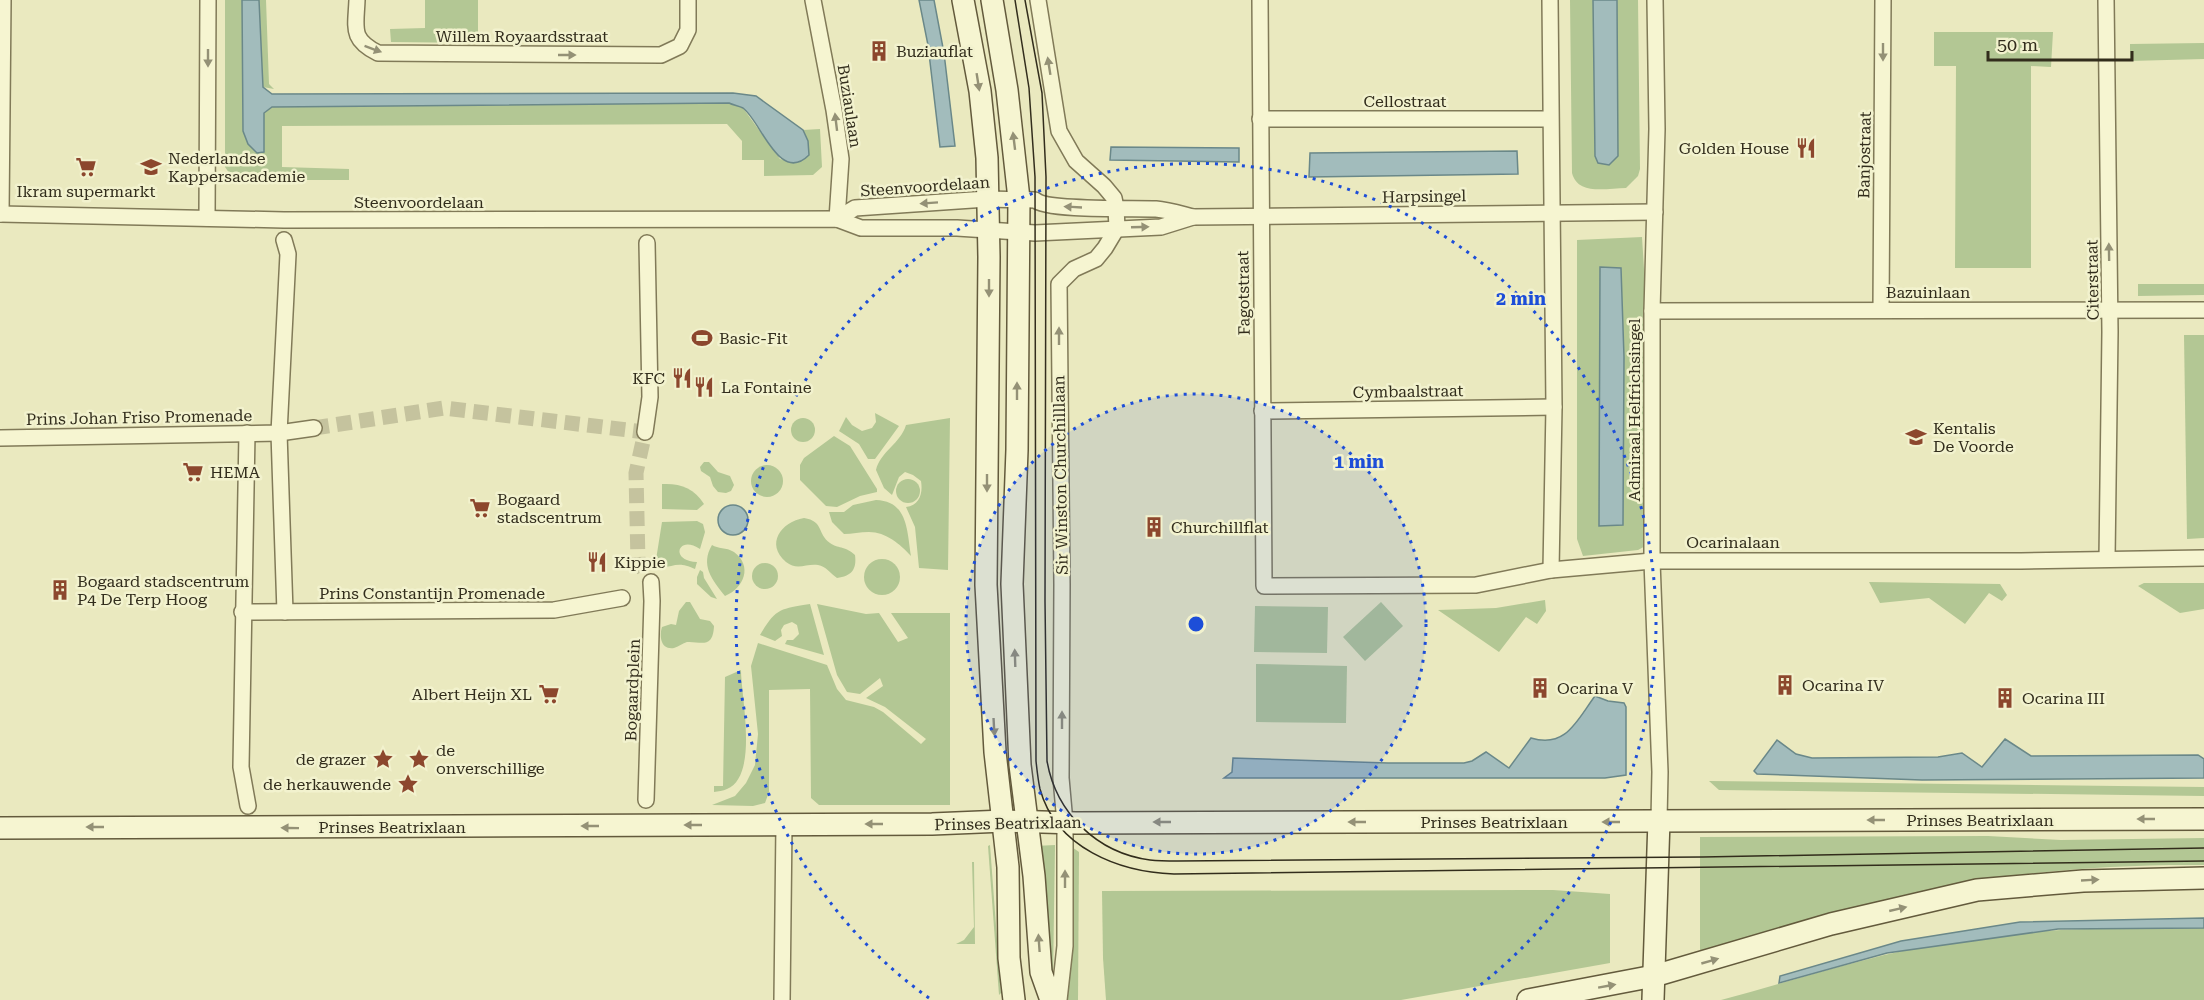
<svg xmlns="http://www.w3.org/2000/svg" width="2204" height="1000" viewBox="0 0 2204 1000" font-family="'Roboto Serif',serif">
	<style>
		.green { fill: #b3c794; fill-rule: evenodd }
		.water { fill: #a2bcbc; stroke: #6a8889; stroke-width: 1.5 }
		.lines { fill: none; stroke-linecap: round; stroke-linejoin: round }
		.street-tunnel { stroke: #c5c39e; stroke-width: 15; stroke-dasharray: 15 8; stroke-linecap: butt }
		.street-casing { stroke: #817a58; stroke-width: 18 }
		.secondary-casing { stroke: #635a3c; stroke-width: 24 }
		.street { stroke: #f6f5d1; stroke-width: 15 }
		.secondary { stroke: #f6f5d1; stroke-width: 21 }
		.tram { stroke: #322d1c; stroke-width: 1.5 }
		.oneway { fill: #949176 }
		.ring { fill: none; stroke: #1d4ed8; stroke-width: 3; stroke-dasharray: 3 6 }
		.labels { text-anchor: middle; stroke-width: 5; stroke-linejoin: round; paint-order: stroke }
		.street-label { font-size: 16px; fill: #322d1c; stroke: #f2f2ce }
		.poi-label { font-size: 16px; fill: #322d1c; stroke: #f2f2ce; text-anchor: start }
		.centre { fill: #1d4ed8; stroke: #f2f2ce; stroke-width: 3 }
		.ring-label { font-size: 18px; text-anchor: middle; font-weight: bold; fill: #1d4ed8; stroke: #f2f2ce; stroke-width: 5; stroke-linejoin: round; paint-order: stroke }
	</style>
	<rect width="100%" height="100%" fill="#eae9bf"/>
	<!-- green -->
	<g class="green">
		<path d="M225,0H242L243,131L264,151V113L272,107L730,103L743,108L780,159L792,162L808,141L803,130L820,129L822,167L813,175L764,176V160H742V141L727,124L282,126V167L349,169V180H234L225,167Z"/>
		<path d="M259,0H266L269,84L274,89L263,87Z"/>
		<path d="M425,0H478V43L391,42L390,29L425,28Z"/>
		<path d="M1570,0H1638L1640,169L1638,176L1626,188C1607,188 1578,196 1572,173Z"/>
		<path d="M1934,32H2053L2051,67L2031,66V268H1955L1956,66H1934Z"/>
		<path d="M2204,43V59L2130,61V44Z"/>
		<path d="M1642,237L1647,317L1649,544L1638,550L1583,556L1577,539V240ZM1600,267L1621,268L1624,357L1622,525H1599Z"/>
		<path d="M2138,284H2204V295L2138,296Z"/>
		<path d="M2184,335H2204V538L2187,539Z"/>
		<path d="M875,413L899,426L875,459H868L859,444L839,431L846,417L852,425L862,431L872,428L876,422Z"/>
		<circle cx="803" cy="430" r="12"/>
		<path d="M950,418L948,570L919,568L915,527L906,507C920,505 923,493 921,481L913,475L905,472L899,477L892,495L884,488L876,470C880,452 901,443 906,425Z"/>
		<path d="M834,436L850,446L877,489V492L860,496L837,507L826,506L800,480V465L804,458Z"/>
		<path d="M704,462H709L718,472L730,476L734,485L731,491L726,493L718,492L713,486L710,477L701,471L700,467Z"/>
		<circle cx="767" cy="481" r="16"/>
		<circle cx="908" cy="491" r="12"/>
		<path d="M662,484C680,483 694,488 704,504L697,510L662,509Z"/>
		<path d="M876,500C908,501 907,531 911,556C900,544 886,532 869,532C860,532 852,534 844,534L832,522L829,512H844L853,505Z"/>
		<path d="M804,518C824,521 817,534 830,543C838,549 844,545 855,555C857,570 851,576 837,578C831,574 826,566 818,565C807,563 797,571 786,562C765,544 781,522 804,518Z"/>
		<path d="M697,521L703,524L705,532L700,549C678,534 669,561 697,562L695,569C675,559 672,570 655,566L662,522Z"/>
		<path d="M712,545C718,549 726,547 734,552C753,566 744,588 725,596C712,580 700,565 712,545Z"/>
		<circle cx="882" cy="577" r="18"/>
		<circle cx="765" cy="576" r="13"/>
		<path d="M700,570L703,572L704,578L717,599L711,597L697,584V577Z"/>
		<path d="M1869,582L2000,584L2007,595L2002,601L1989,593L1965,624L1929,598L1880,603Z"/>
		<path d="M2144,583H2204V609L2180,613L2138,586Z"/>
		<path d="M1545,600L1546,611L1537,624L1526,617L1499,652L1438,610L1496,608Z"/>
		<path d="M686,602H690L700,619L710,621L714,626C713,650 700,641 687,642C683,643 678,647 674,648C661,650 659,637 662,627L671,624L676,625L679,611Z"/>
		<path d="M1381,602L1403,626L1365,661L1343,637Z"/>
		<path d="M810,604L824,655L785,644L787,640H793L799,634L797,625L792,622L784,625L781,630L782,636L775,641L760,635C776,608 780,609 810,604Z"/>
		<path d="M817,604L866,614L879,613L898,642L908,638L891,613H950V805H819L811,798L810,689L769,690V792L765,803L753,806L712,805L735,796L746,783L755,765L758,734L751,666L758,643L827,665L837,689L846,700L874,707L883,712L921,744L926,739L885,707L866,698L883,686L880,678L860,694L847,692L837,675Z"/>
		<path d="M1255,606L1328,607L1327,653L1254,652Z"/>
		<path d="M1256,664L1347,666L1346,723L1256,722Z"/>
		<path d="M741,670C741,696 759,776 727,789C723,791 718,791 714,792V786H723L725,677Z"/>
		<path d="M1709,781L2204,787V796L1719,790Z"/>
		<path d="M1988,836L2061,840L2204,838V865C2101,864 1997,873 1896,897C1830,913 1765,937 1700,957V837Z"/>
		<path d="M990,845L1001,993L999,995L988,846Z"/>
		<path d="M1055,845L1053,979L1049,978L1035,846Z"/>
		<path d="M1069,845L1079,852L1078,1000H1067L1063,996Z"/>
		<path d="M972,862H974L975,944H956L964,940L974,927Z"/>
		<path d="M1553,890L1610,894V963L1401,1000H1106L1103,958L1102,891Z"/>
		<path d="M2149,927H2204V1000H1721C1795,980 1871,955 1947,942C2014,930 2081,929 2149,927Z"/>
	</g>
	<!-- water -->
	<g class="water">
		<path d="M242,0H259L263,87L272,94L733,93L756,96L803,130L808,141L809,155C779,185 761,121 743,108C739,106 733,105 729,103L272,107L264,113V152L257,153L248,144L243,131Z"/>
		<path d="M919,0H934L944,53L955,146L940,147L928,45Z"/>
		<path d="M1593,0H1617L1618,156L1609,165L1598,163L1595,156Z"/>
		<path d="M1111,147L1239,148V162L1110,160Z"/>
		<path d="M1517,151L1518,174L1309,177L1310,153Z"/>
		<path d="M1600,267L1621,268L1624,357L1623,525L1599,526Z"/>
		<circle cx="733" cy="520" r="15"/>
		<path d="M1595,696L1608,701L1624,703L1626,707V775L1605,778H1224L1232,772L1233,758L1388,763H1464L1472,761L1486,752L1509,768L1531,738C1566,749 1577,720 1595,696Z"/>
		<path d="M2005,739L2031,756L2198,755L2204,759V778L1922,780L1757,774L1754,771L1777,740L1796,754L1812,758L1938,757L1962,753L1982,767Z"/>
		<path d="M2204,918V928L2058,929L1887,953L1779,983L1780,976L1901,941L2020,922Z"/>
	</g>
	<g class="lines">
		<!-- street-tunnel -->
		<path class="street-tunnel" d="M314,428L444,408L645,432L636,473L638,561L651,582"/>
		<!-- street casing -->
		<g class="street-casing">
			<g id="street">
				<path d="M357,0C356,28 350,39 378,53L661,55L680,46L688,30V0"/>
				<path d="M813,0L834,110L841,159L837,219"/>
				<path d="M1038,0L1059,131L1076,161L1104,186L1114,198L1116,208L1117,228L1105,248L1096,259L1074,269L1059,284L1062,584L1061,778L1065,823V946L1059,1000"/>
				<path d="M1260,0L1264,586L1476,585L1551,570L1652,561H2021L2204,558"/>
				<path d="M1550,0L1554,407L1551,570"/>
				<path d="M1655,0L1657,129L1652,311V561L1660,772L1659,820"/>
				<path d="M2106,0L2110,332L2107,559"/>
				<path d="M1260,119H1550"/>
				<path d="M0,214L284,220L837,219L861,228H957L1035,233L1161,227L1193,217"/>
				<path d="M1,214L3,0"/>
				<path d="M207,218L208,0"/>
				<path d="M837,219L855,208L987,199L1035,200C1047,211 1134,208 1156,209C1168,210 1181,214 1193,217L1655,212"/>
				<path d="M284,240L288,254L279,433L285,612"/>
				<path d="M1881,310L1883,0"/>
				<path d="M1652,311L2204,310"/>
				<path d="M1262,411L1554,407"/>
				<path d="M645,432L650,397L647,243"/>
				<path d="M247,433L241,767L248,806"/>
				<path d="M0,438L279,433L314,428"/>
				<path d="M242,612L554,610L622,598"/>
				<path d="M646,800L652,601L651,582"/>
				<path d="M782,1000L784,824"/>
			</g>
		</g>
		<!-- secondary casing -->
		<g class="secondary-casing">
			<g id="secondary">
				<path d="M963,0L980,91L987,158L989,257L986,585L995,752L1008,867L1009,958L1014,1000"/>
				<path d="M992,0L1007,90L1019,199L1017,450L1012,584L1020,765L1034,876L1041,972L1051,1000"/>
				<path d="M0,828L932,824L1004,821L1076,823L2204,819"/>
				<path d="M1528,1000L1654,976L1831,924L1977,890L2083,881L2204,878"/>
				<path d="M1653,1000L1659,820"/>
			</g>
		</g>
		<!-- street -->
		<use href="#street" class="street"/>
		<!-- secondary -->
		<use href="#secondary" class="secondary"/>
		<!-- tram -->
		<g class="tram">
			<path d="M1015,0L1029,88L1035,177L1036,761C1037,770 1038,780 1040,789C1056,848 1119,872 1174,874L2204,861"/>
			<path d="M1025,0L1042,93L1046,177L1045,601L1047,761C1056,813 1097,853 1150,860C1159,861 1169,861 1178,861L1703,857L2204,848"/>
		</g>
	</g>
	<!-- one-way arrows -->
	<defs><path id="oneway-solid" d="M-6-.8H1V-3.2L6.5 0L1 3.2V.8H-6Z" transform="scale(1.5)"/></defs>
	<g class="oneway">
		<use href="#oneway-solid" transform="translate(373 49) rotate(20)"/>
		<use href="#oneway-solid" transform="translate(1883 52) rotate(90)"/>
		<use href="#oneway-solid" transform="translate(567 55)"/>
		<use href="#oneway-solid" transform="translate(208 58) rotate(90)"/>
		<use href="#oneway-solid" transform="translate(1049 66) rotate(-99)"/>
		<use href="#oneway-solid" transform="translate(978 82) rotate(81)"/>
		<use href="#oneway-solid" transform="translate(836 122) rotate(-97)"/>
		<use href="#oneway-solid" transform="translate(1014 141) rotate(-97)"/>
		<use href="#oneway-solid" transform="translate(929 203) rotate(176)"/>
		<use href="#oneway-solid" transform="translate(1073 207) rotate(-177)"/>
		<use href="#oneway-solid" transform="translate(1140 227) rotate(-2)"/>
		<use href="#oneway-solid" transform="translate(2109 252) rotate(-91)"/>
		<use href="#oneway-solid" transform="translate(989 288) rotate(90)"/>
		<use href="#oneway-solid" transform="translate(1059 336) rotate(-90)"/>
		<use href="#oneway-solid" transform="translate(1017 391) rotate(-90)"/>
		<use href="#oneway-solid" transform="translate(987 483) rotate(90)"/>
		<use href="#oneway-solid" transform="translate(1015 658) rotate(-92)"/>
		<use href="#oneway-solid" transform="translate(1062 720) rotate(-90)"/>
		<use href="#oneway-solid" transform="translate(994 727) rotate(87)"/>
		<use href="#oneway-solid" transform="translate(2146 819) rotate(180)"/>
		<use href="#oneway-solid" transform="translate(1876 820) rotate(180)"/>
		<use href="#oneway-solid" transform="translate(1162 822) rotate(180)"/>
		<use href="#oneway-solid" transform="translate(1357 822) rotate(180)"/>
		<use href="#oneway-solid" transform="translate(1611 822) rotate(180)"/>
		<use href="#oneway-solid" transform="translate(874 824) rotate(-180)"/>
		<use href="#oneway-solid" transform="translate(693 825) rotate(180)"/>
		<use href="#oneway-solid" transform="translate(590 826) rotate(180)"/>
		<use href="#oneway-solid" transform="translate(95 827) rotate(180)"/>
		<use href="#oneway-solid" transform="translate(290 828) rotate(-179)"/>
		<use href="#oneway-solid" transform="translate(1065 879) rotate(-90)"/>
		<use href="#oneway-solid" transform="translate(2090 880) rotate(-3)"/>
		<use href="#oneway-solid" transform="translate(1898 909) rotate(-13)"/>
		<use href="#oneway-solid" transform="translate(1039 943) rotate(-94)"/>
		<use href="#oneway-solid" transform="translate(1710 961) rotate(-16)"/>
		<use href="#oneway-solid" transform="translate(1607 986) rotate(-10)"/>
	</g>
	<!-- distance rings -->
	<circle cx="1196" cy="624" r="230" fill="#1d4ed8" fill-opacity=".12"/>
	<g class="ring">
		<circle cx="1196" cy="624" r="230"/>
		<path d="M929 998A460 460 0 1 1 1463 998"/>
	</g>
	<!-- icons -->
	<defs>
		<g id="building-bare" transform="scale(1.62)"><path d="M-4-6H4V6H1V3H-1V6H-4ZM-2.5-4.3h1.7v1.8h-1.7ZM.8-4.3h1.7v1.8H.8ZM-2.5-1h1.7V.8h-1.7ZM.8-1h1.7V.8H.8Z" fill="#8c472d" stroke="#f2f2ce" stroke-width="2.5" paint-order="stroke"/></g>
		<g id="restaurant-bare" transform="scale(1.62)"><path d="M-5-6h1v4h1v-4h1v4h1v-4h1v5L-1.5 .5V6h-2V.5L-5-1ZM5-6V6H3V1.5H1.5Q1.5-4 5-6Z" fill="#8c472d" stroke="#f2f2ce" stroke-width="2.5" paint-order="stroke"/></g>
		<g id="supermarket-bare" transform="scale(1.62)"><path d="M-6-5.5h2.5l.6 2H6L4.5 2H-2.5L-4.4-4H-6ZM-1.5 3.2a1.3 1.3 0 1 0 .1 0ZM3 3.2a1.3 1.3 0 1 0 .1 0Z" fill="#8c472d" stroke="#f2f2ce" stroke-width="2.5" paint-order="stroke"/></g>
		<g id="school-bare" transform="scale(1.62)"><path d="M0-5L7-2L0 1L-7-2ZM-4 1L0 2.5L4 1V4Q0 6-4 4Z" fill="#8c472d" stroke="#f2f2ce" stroke-width="2.5" paint-order="stroke"/></g>
		<g id="stadium-bare" transform="scale(1.62)"><path d="M0-5a6.5 5 0 1 0 0 10a6.5 5 0 1 0 0-10ZM-3.5-1.8h7v3.6h-7Z" fill="#8c472d" stroke="#f2f2ce" stroke-width="2.5" paint-order="stroke"/></g>
		<g id="sight-bare" transform="scale(1.62)"><path d="M0-6L1.8-2.2L6-1.7L2.9 1.2L3.7 5.4L0 3.3L-3.7 5.4L-2.9 1.2L-6-1.7L-1.8-2.2Z" fill="#8c472d" stroke="#f2f2ce" stroke-width="2.5" paint-order="stroke"/></g>
	</defs>
	<g fill-rule="evenodd">
		<use href="#building-bare" x="879" y="51"/>
		<use href="#restaurant-bare" x="1806" y="148"/>
		<use href="#supermarket-bare" x="86" y="167"/>
		<use href="#school-bare" x="151" y="167"/>
		<use href="#stadium-bare" x="702" y="338"/>
		<use href="#restaurant-bare" x="682" y="378"/>
		<use href="#restaurant-bare" x="704" y="387"/>
		<use href="#school-bare" x="1916" y="437"/>
		<use href="#supermarket-bare" x="193" y="472"/>
		<use href="#supermarket-bare" x="480" y="508"/>
		<use href="#building-bare" x="1154" y="527"/>
		<use href="#restaurant-bare" x="597" y="562"/>
		<use href="#building-bare" x="60" y="590"/>
		<use href="#building-bare" x="1785" y="685"/>
		<use href="#building-bare" x="1540" y="688"/>
		<use href="#supermarket-bare" x="549" y="694"/>
		<use href="#building-bare" x="2005" y="698"/>
		<use href="#sight-bare" x="383" y="759"/>
		<use href="#sight-bare" x="419" y="759"/>
		<use href="#sight-bare" x="408" y="784"/>
	</g>
	<g class="labels">
		<!-- street labels -->
		<g class="street-label">
			<text x="522" y="42">Willem Royaardsstraat</text>
			<text x="1405" y="107">Cellostraat</text>
			<text transform="translate(850 106) rotate(81)" y="6">Buziaulaan</text>
			<text transform="translate(1864 155) rotate(-89)" y="6">Banjostraat</text>
			<text transform="translate(925 186) rotate(-4)" y="6">Steenvoordelaan</text>
			<text transform="translate(1424 196) rotate(-1)" y="6">Harpsingel</text>
			<text x="419" y="208">Steenvoordelaan</text>
			<text transform="translate(2092 280) rotate(-91)" y="6">Citerstraat</text>
			<text x="1928" y="298">Bazuinlaan</text>
			<text transform="translate(1243 293) rotate(-91)" y="6">Fagotstraat</text>
			<text transform="translate(1408 391) rotate(-1)" y="6">Cymbaalstraat</text>
			<text transform="translate(1634 410) rotate(-90)" y="6">Admiraal Helfrichsingel</text>
			<text transform="translate(139 417) rotate(-1)" y="6">Prins Johan Friso Promenade</text>
			<text transform="translate(1060 475) rotate(-91)" y="6">Sir Winston Churchilllaan</text>
			<text x="1733" y="548">Ocarinalaan</text>
			<text x="432" y="599">Prins Constantijn Promenade</text>
			<text transform="translate(632 690) rotate(-88)" y="6">Bogaardplein</text>
			<text x="1980" y="826">Prinses Beatrixlaan</text>
			<text x="1494" y="828">Prinses Beatrixlaan</text>
			<text transform="translate(1008 823) rotate(-1)" y="6">Prinses Beatrixlaan</text>
			<text x="392" y="833">Prinses Beatrixlaan</text>
		</g>
		<!-- poi labels -->
		<g class="poi-label">
			<text x="896" y="57">Buziauflat</text>
			<text x="1789" y="154" text-anchor="end">Golden House</text>
			<text x="168" y="164">Nederlandse<tspan x="168" dy="18">Kappersacademie</tspan></text>
			<text x="86" y="197" text-anchor="middle">Ikram supermarkt</text>
			<text x="719" y="344">Basic-Fit</text>
			<text x="665" y="384" text-anchor="end">KFC</text>
			<text x="721" y="393">La Fontaine</text>
			<text x="1933" y="434">Kentalis<tspan x="1933" dy="18">De Voorde</tspan></text>
			<text x="210" y="478">HEMA</text>
			<text x="497" y="505">Bogaard<tspan x="497" dy="18">stadscentrum</tspan></text>
			<text x="1171" y="533">Churchillflat</text>
			<text x="614" y="568">Kippie</text>
			<text x="77" y="587">Bogaard stadscentrum<tspan x="77" dy="18">P4 De Terp Hoog</tspan></text>
			<text x="1802" y="691">Ocarina IV</text>
			<text x="1557" y="694">Ocarina V</text>
			<text x="532" y="700" text-anchor="end">Albert Heijn XL</text>
			<text x="2022" y="704">Ocarina III</text>
			<text x="436" y="756">de<tspan x="436" dy="18">onverschillige</tspan></text>
			<text x="366" y="765" text-anchor="end">de grazer</text>
			<text x="391" y="790" text-anchor="end">de herkauwende</text>
		</g>
	</g>
	<circle cx="1196" cy="624" r="9" class="centre"/>
	<g class="ring-label">
		<text x="1521" y="305">2 min</text>
		<text x="1359" y="468">1 min</text>
	</g>
	<!-- scale -->
	<path d="M1988 51v9h144v-9" fill="none" stroke="#322d1c" stroke-width="3"/>
	<text x="1997" y="51" font-size="18" fill="#322d1c" stroke="#f2f2ce" stroke-width="4.5" paint-order="stroke">50 m</text>
</svg>
